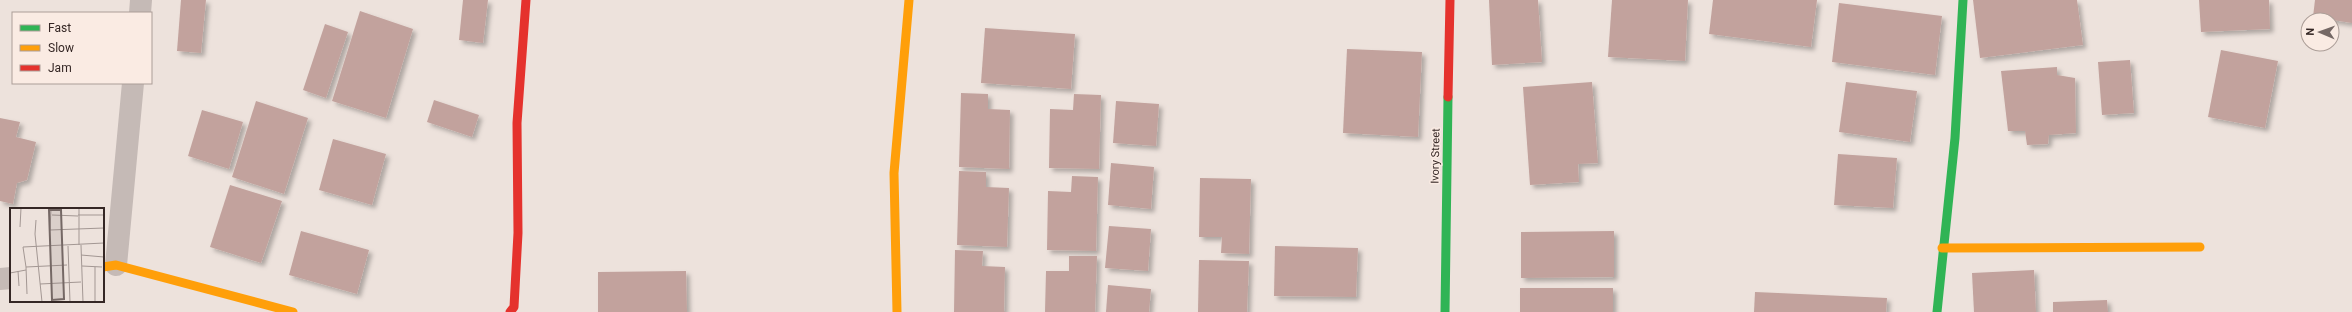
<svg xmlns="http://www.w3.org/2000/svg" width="2352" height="312" viewBox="0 0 2352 312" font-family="Roboto,sans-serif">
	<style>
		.building { fill: #c2a29d; filter: url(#shadow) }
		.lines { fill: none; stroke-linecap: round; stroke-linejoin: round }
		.street { stroke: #c5bab6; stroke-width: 22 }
		.fast { stroke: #30b455; stroke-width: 9 }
		.slow { stroke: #ff9f0a; stroke-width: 9 }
		.jam { stroke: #e5322d; stroke-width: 9 }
		.labels { text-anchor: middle; stroke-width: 3; stroke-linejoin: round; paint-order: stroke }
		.street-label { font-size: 11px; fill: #352725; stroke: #faebe3 }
		.inset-road { fill: none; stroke: #a39793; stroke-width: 1 }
		.view { fill: #756865; fill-opacity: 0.15; stroke: #756865; stroke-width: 2 }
		.inset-edge { fill: none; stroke: #352725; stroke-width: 2 }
	</style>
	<defs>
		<filter id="shadow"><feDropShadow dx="3.5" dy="3.5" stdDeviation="2" flood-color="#0004"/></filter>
	</defs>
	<rect width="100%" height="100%" fill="#ede2dc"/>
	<!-- building -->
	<g class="building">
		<path d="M181,0H206L201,53L177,51Z"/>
		<path d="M463,0H488L483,43L459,40Z"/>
		<path d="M1489,0H1538L1542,62L1492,65Z"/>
		<path d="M1612,0H1688L1685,61L1608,57Z"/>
		<path d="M1713,0H1817L1811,47L1709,34Z"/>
		<path d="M1973,0H2077L2083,45L1980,58Z"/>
		<path d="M2199,0H2269L2270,29L2201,32Z"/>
		<path d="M2315,0H2352V23L2313,17Z"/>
		<path d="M1839,3L1942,16L1935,75L1832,62Z"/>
		<path d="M360,11L413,29L386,118L332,101Z"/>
		<path d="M325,24L348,32L326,98L303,90Z"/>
		<path d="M985,28L1075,34L1071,89L981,83Z"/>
		<path d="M1347,49L1422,52L1418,137L1343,133Z"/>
		<path d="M2221,50L2278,61L2265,128L2208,117Z"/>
		<path d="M2130,60L2134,113L2102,115L2098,62Z"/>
		<path d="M2057,67V75L2075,78L2076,133L2049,135L2048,144L2027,145L2025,131H2008L2001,71Z"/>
		<path d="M1592,82L1598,163L1578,164L1579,182L1530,185L1523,87Z"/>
		<path d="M1846,82L1917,91L1910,142L1839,132Z"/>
		<path d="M961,93L988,94V109L1010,110L1009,169L959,167Z"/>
		<path d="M1074,94L1101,95L1099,169L1049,168L1050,109L1073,110Z"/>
		<path d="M434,100L479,115L472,137L427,122Z"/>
		<path d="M256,101L308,118L284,194L232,177Z"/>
		<path d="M1116,101L1159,104L1156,146L1113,143Z"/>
		<path d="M202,110L243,122L229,169L188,156Z"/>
		<path d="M0,118L20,122L16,137L36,142L27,180L17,183L13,204L0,201Z"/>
		<path d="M333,139L386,154L372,205L319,190Z"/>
		<path d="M1838,154L1897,158L1893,208L1834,205Z"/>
		<path d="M1111,163L1154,167L1151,209L1108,205Z"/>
		<path d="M959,171L986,172V187L1009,188L1007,247L957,245Z"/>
		<path d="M1072,176L1098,177L1096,251L1047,250L1048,191L1071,192Z"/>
		<path d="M1200,178L1251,179L1249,254L1221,253L1222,237H1199Z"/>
		<path d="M230,185L282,201L261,263L210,247Z"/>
		<path d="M1109,226L1151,229L1148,271L1105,268Z"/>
		<path d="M301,231L369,250L357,294L289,275Z"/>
		<path d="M1614,231V277L1521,278V232Z"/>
		<path d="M1275,246L1358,248L1356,297L1274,296Z"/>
		<path d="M955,250L983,251L982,266L1005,267L1004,312H954Z"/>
		<path d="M1069,256H1097L1095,312H1045L1046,271H1069Z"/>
		<path d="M1199,260L1249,261L1247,312H1198Z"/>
		<path d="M2034,270L2036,312H1974L1972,273Z"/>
		<path d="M686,271L687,312H598V272Z"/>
		<path d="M1108,285L1151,289L1149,312H1106Z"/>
		<rect x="1520" y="288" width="93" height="24"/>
		<path d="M1755,292L1887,298L1886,312H1754Z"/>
		<path d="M2107,300L2108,312H2053V302Z"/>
	</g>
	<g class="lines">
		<!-- street -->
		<g class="street">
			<path d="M140,13L141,0"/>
			<path d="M116,265L133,83"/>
			<path d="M0,279L11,278"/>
		</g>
		<!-- fast -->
		<g class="fast">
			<path d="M1445,312L1448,97"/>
			<path d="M1937,312L1955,138L1963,0"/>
		</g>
		<!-- slow -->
		<g class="slow">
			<path d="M1942,248L2200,247"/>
			<path d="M103,267L116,265L293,312"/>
			<path d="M897,312L894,173L909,0"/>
		</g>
		<!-- jam -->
		<g class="jam">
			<path d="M1448,97L1450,0"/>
			<path d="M510,312L514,307L518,233L517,123L526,0"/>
		</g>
	</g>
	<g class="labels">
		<!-- street labels -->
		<g class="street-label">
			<text transform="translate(1435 156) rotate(-89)" y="4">Ivory Street</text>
		</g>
	</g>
	<!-- overview -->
	<g transform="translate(10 208)">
		<rect width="94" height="94" fill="#ede2dc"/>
		<path class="inset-road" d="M41,0L40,22L94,20M42,7L68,8M68,7H94M26,12L25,26L32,94M10,19L11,0M69,37V0M71,37L73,94M58,38L60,94M71,47L94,49M72,58L92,59M16,59L13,39L94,35M85,59V94M8,63L9,78M0,65L16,62M30,76L71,74M17,86L16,59L57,57"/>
		<path class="view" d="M39,2H51L54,91L42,92Z"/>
		<rect width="94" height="94" class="inset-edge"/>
	</g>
	<!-- legend -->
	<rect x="12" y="12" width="140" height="72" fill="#faebe3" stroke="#ab9d97"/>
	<rect x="20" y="25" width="20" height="6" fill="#30b455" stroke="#ab9d97"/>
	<text x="48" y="32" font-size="12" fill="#352725">Fast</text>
	<rect x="20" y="45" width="20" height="6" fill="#ff9f0a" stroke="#ab9d97"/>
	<text x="48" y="52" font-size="12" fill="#352725">Slow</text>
	<rect x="20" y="65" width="20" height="6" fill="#e5322d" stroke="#ab9d97"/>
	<text x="48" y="72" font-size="12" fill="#352725">Jam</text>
	<!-- north arrow -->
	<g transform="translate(2320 32) rotate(272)"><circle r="19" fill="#faebe3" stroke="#ab9d97"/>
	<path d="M0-3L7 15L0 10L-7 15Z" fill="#756865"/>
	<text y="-6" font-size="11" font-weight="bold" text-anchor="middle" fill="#352725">N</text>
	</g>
</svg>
